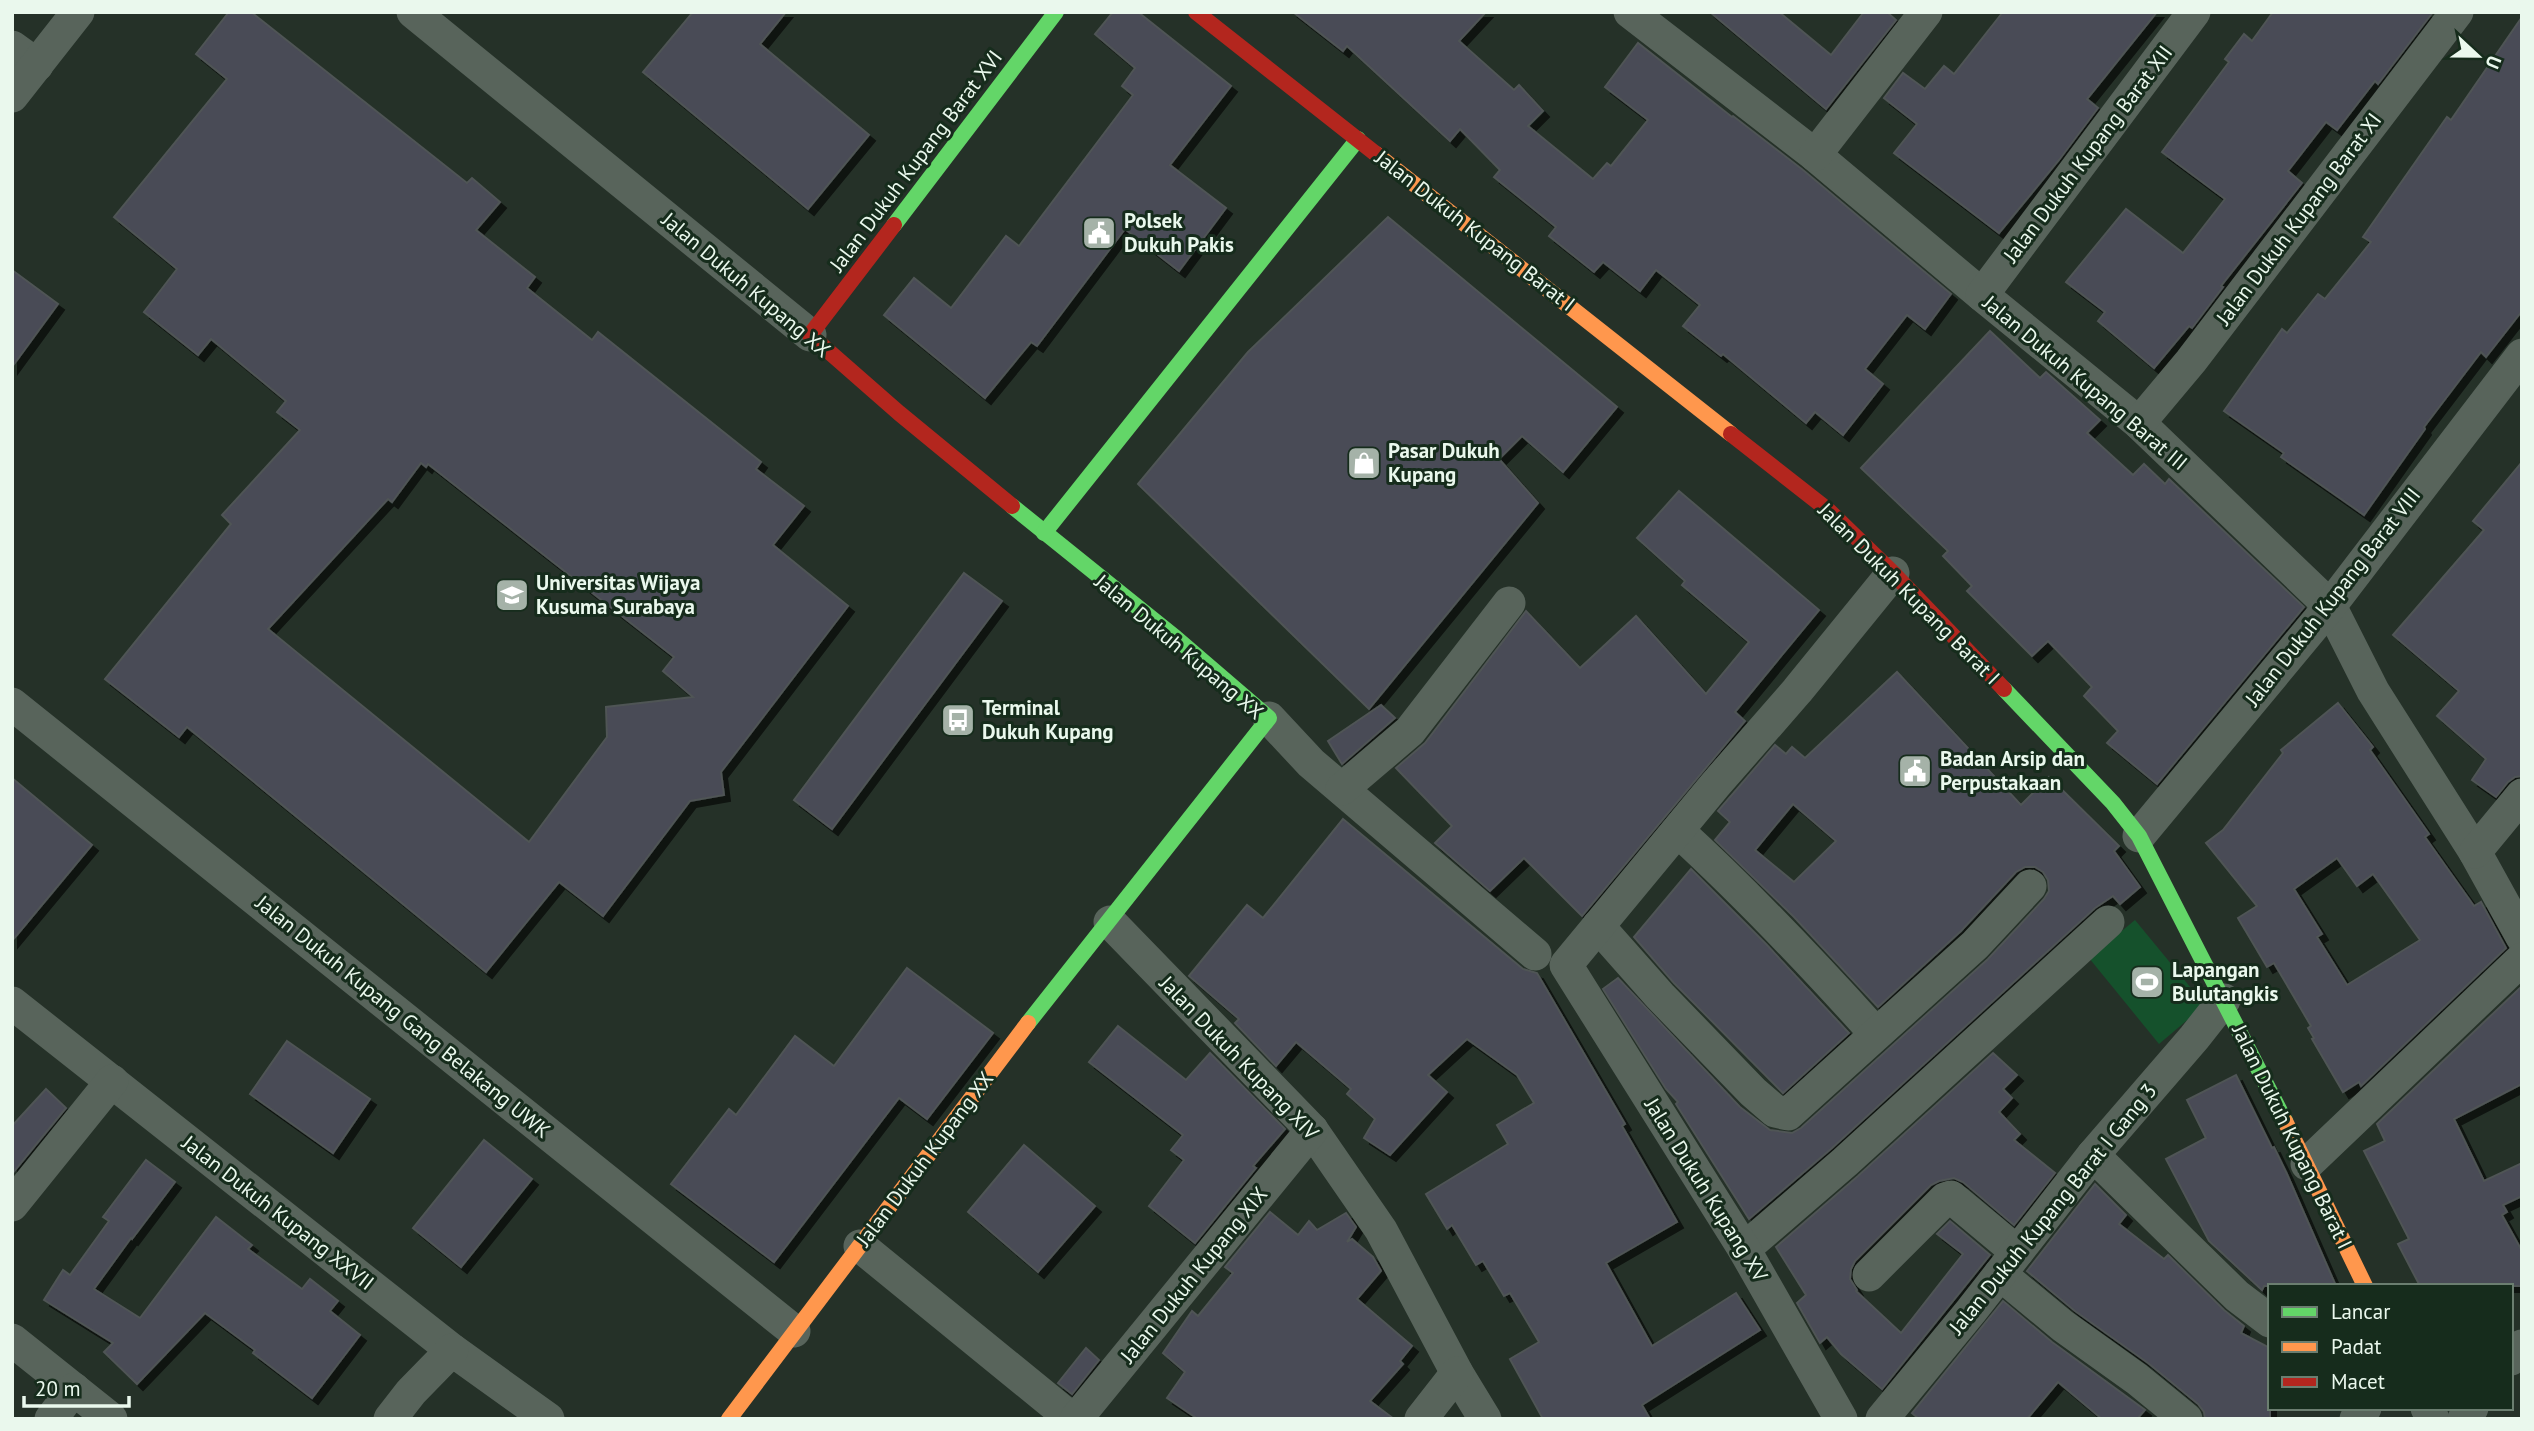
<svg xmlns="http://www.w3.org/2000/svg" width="2534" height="1431" viewBox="0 0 2534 1431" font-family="'PT Sans',sans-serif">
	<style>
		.green { fill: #15512c }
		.building { fill: #4a4b56; stroke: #4f5455; stroke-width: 2; fill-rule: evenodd; filter: url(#shadow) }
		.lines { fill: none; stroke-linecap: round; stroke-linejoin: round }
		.street { stroke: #58645b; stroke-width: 33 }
		.fast { stroke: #63d668; stroke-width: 16 }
		.slow { stroke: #ff974d; stroke-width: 16 }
		.jam { stroke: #b3261e; stroke-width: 16 }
		.labels { text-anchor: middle; stroke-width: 6; stroke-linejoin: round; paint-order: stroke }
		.street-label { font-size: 21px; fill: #eaf8ed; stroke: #162c1c }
		.poi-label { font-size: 21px; font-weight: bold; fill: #eaf8ed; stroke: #162c1c; text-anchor: start }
	</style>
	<defs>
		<filter id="shadow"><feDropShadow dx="6" dy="6" stdDeviation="0" flood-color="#0009"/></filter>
	</defs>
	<rect width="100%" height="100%" fill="#253128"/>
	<!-- green -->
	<path class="green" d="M2135,920L2205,1005L2159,1044L2089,958Z"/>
	<!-- building -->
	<g class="building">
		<path d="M229,12H251L467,183L472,178L500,202L476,230L535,277L527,288L592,340L598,332L761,462L756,469L804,506L773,545L848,606L721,772L724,795L690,801L603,916L559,882L486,972L187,727L179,737L105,679L231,524L222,515L300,430L277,412L286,401L211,339L198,355L144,312L177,269L114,217L227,79L196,54ZM421,463L426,467L428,464L674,657L663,671L693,697L606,707L607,737L529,842L268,629L388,499L392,502Z"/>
		<path d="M693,12H786L760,44L869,135L808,209L643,72Z"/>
		<path d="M1113,12H1138L1231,86L1170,165L1226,208L1179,271L1125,229L1037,346L1031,342L985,398L884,315L914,278L951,308L1006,236L1019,246L1133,95L1122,86L1135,68L1095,34Z"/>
		<path d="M1293,12H1486L1459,41L1514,90L1519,85L1543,111L1528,126L1593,179L1607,163L1611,166L1648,120L1605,87L1638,43L1732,117L1733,116L1803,170L1951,294L1925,329L1907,315L1865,369L1883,384L1843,435L1815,412L1806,423L1723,354L1721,356L1683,326L1700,305L1656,270L1640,291L1603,262L1594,272L1549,236L1556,227L1494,177L1500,170L1460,129L1450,141L1347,46L1343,51Z"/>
		<path d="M1710,12H1779L1831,55L1864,12H1887L1896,20L1826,109Z"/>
		<path d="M2003,12H2157L2087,99L2098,108L2059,160L1999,233L1894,153L1917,124L1884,98L1903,73L1925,89L1944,66L1954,74Z"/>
		<path d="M2273,12H2433L2378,84L2375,81L2337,130L2326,122L2288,171L2302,183L2221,286L2223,287L2192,328L2189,326L2154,368L2098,321L2105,312L2066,282L2126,209L2183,253L2225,199L2162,152L2229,62L2225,59L2244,34L2252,41Z"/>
		<path d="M2522,17V311L2486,357L2481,352L2424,427L2425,429L2364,515L2281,457L2284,453L2224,411L2282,329L2287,333L2318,294L2325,299L2371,242L2363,237L2447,117L2451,120Z"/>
		<path d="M1388,217L1617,407L1563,472L1522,436L1499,459L1538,503L1369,709L1138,484L1248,352Z"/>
		<path d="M12,270L58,304L12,367Z"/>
		<path d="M1990,331L2040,378L2046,372L2100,420L2087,433L2133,475L2144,464L2165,484L2169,479L2304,607L2157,784L2107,743L2118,731L2084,696L2092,687L2048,641L2032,656L1967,591L1972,586L1943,556L1948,551L1861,468Z"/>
		<path d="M2522,462V776L2515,777L2508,782L2496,797L2472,780L2486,759L2437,716L2459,691L2393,635L2484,530L2473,521Z"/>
		<path d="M1679,491L1819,610L1735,712L1745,721L1582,916L1524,858L1490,891L1435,843L1452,826L1396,768L1425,743L1526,611L1580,668L1636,616L1706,694L1749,642L1682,585L1685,581L1637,538Z"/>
		<path d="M964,573L1002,601L832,829L794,800Z"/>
		<path d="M1897,672L2021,805L2049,777L2119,846L2114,851L2140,887L2120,904L2113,896L2095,908L1832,1148L1749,1219L1676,1104L1678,1102L1666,1089L1603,989L1618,978L1740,1107L1770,1130L1792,1133L1801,1128L1988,959L2044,899L2049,891L2048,880L2043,872L2035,867H2025L2016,872L1961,931L1878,1007L1794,917L1715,840L1730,822L1718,811L1775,745L1786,754L1792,747L1805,758ZM1793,804L1836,841L1794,882L1755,850Z"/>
		<path d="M2338,703L2373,747L2370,750L2429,834L2425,837L2474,906L2481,902L2506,948L2361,1086L2359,1082L2343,1092L2312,1039L2314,1038L2308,1028L2311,1026L2274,963L2267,967L2238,918L2257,906L2206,843L2223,830L2283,753L2281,750ZM2337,858L2357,886L2373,874L2420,940L2347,985L2317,937L2322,934L2294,889Z"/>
		<path d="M1381,705L1395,718L1342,764L1328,741Z"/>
		<path d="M12,778L92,845L12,941Z"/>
		<path d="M1343,819L1523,969L1537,973L1625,1124L1622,1126L1677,1222L1606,1263L1652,1346L1736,1293L1760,1330L1642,1405L1650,1419H1543L1510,1359L1539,1342L1510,1293L1504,1296L1483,1261L1476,1265L1452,1225L1447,1229L1426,1194L1508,1144L1497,1125L1534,1103L1517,1075L1467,1039L1428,1075L1447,1092L1390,1155L1364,1138L1375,1119L1347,1094L1351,1089L1296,1042L1276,1066L1235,1023L1239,1019L1189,976L1247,905L1263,918Z"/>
		<path d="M1691,869L1766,944L1849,1033L1783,1093L1674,983L1634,937Z"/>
		<path d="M907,968L993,1033L927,1119L899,1098L774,1262L671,1184L729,1109L736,1115L795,1036L834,1066Z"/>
		<path d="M2522,986V1084L2454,1119L2484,1181L2522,1163V1196L2503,1205L2507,1212L2502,1215L2522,1251V1286H2420L2398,1244L2409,1239L2364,1151L2385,1141L2377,1124Z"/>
		<path d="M1118,1026L1186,1080L1210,1053L1285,1129L1253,1166L1256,1168L1195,1243L1149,1206L1184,1160L1171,1150L1183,1135L1089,1062Z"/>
		<path d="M287,1041L370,1099L333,1153L250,1094Z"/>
		<path d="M1993,1053L2017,1075L2003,1089L2012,1098L1999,1112L2020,1134L2014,1140L2055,1173L2014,1225L1963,1182L1954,1178L1939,1181L1931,1185L1855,1261L1851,1269L1850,1279L1857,1290L1856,1291L1901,1333L1963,1254L1937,1234L1950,1221L1990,1255L1882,1389L1841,1354L1827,1337L1820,1343L1797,1303L1806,1295L1776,1247L1858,1176Z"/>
		<path d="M2236,1075L2272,1148L2274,1147L2287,1174L2336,1286H2264L2262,1290L2209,1241L2166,1159L2206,1138L2187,1100Z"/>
		<path d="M46,1089L66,1108L12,1174V1126Z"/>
		<path d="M484,1140L532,1179L461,1267L413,1228Z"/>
		<path d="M1024,1145L1095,1206L1038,1272L968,1212Z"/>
		<path d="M146,1160L175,1182L132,1239L131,1238L94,1289L140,1318L216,1217L252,1245L248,1249L302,1289L310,1279L338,1301L330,1311L360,1335L312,1398L253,1353L255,1350L205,1313L137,1384L104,1352L113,1343L44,1300L63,1270L70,1275L109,1221L103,1217Z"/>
		<path d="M2095,1184L2126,1215L2119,1224L2164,1259L2168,1255L2224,1310L2244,1326L2241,1333L2270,1348V1419H2205L2204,1412L2198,1404L2148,1363L2075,1311L2027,1271Z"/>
		<path d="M1270,1212L1298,1235L1309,1221L1317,1230L1346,1213L1356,1227L1347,1242L1352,1239L1373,1257L1381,1271L1357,1299L1412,1346L1400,1361L1403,1364L1370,1401L1394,1419H1198L1167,1398L1185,1372L1163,1353L1192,1311L1198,1316L1233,1273L1225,1267Z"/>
		<path d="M2003,1301L2052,1342L2145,1410L2137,1419H2102L2058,1382L2027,1419H1919L1912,1413Z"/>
		<path d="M1086,1348L1099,1360L1072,1394L1058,1383Z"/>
	</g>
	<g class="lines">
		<!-- street -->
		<g class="street">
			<path d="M413,12L810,335"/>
			<path d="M1630,12L1815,155L1982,295L2139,423L2330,606L2373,691L2475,852L2522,937"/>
			<path d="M12,47L37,65"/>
			<path d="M12,96L78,12"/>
			<path d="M1815,155L1926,12"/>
			<path d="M1982,295L2194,12"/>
			<path d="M2139,423L2191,361L2457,12"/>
			<path d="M12,704L794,1331"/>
			<path d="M1269,718L1311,763L1535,954"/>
			<path d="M1342,789L1410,731L1509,603"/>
			<path d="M1678,831C1748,895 1813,964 1876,1034"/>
			<path d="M2139,836L2330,606L2522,355"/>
			<path d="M2475,852L2522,795"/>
			<path d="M1110,922L1312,1130L1381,1230L1457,1373L1485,1419"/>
			<path d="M1598,926L1660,996L1753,1092L1775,1111L1788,1114L1975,945L2030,886"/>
			<path d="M12,1003L452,1350L548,1419"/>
			<path d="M2093,1155L2237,1296L2270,1321"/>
			<path d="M2307,1164L2522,959"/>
			<path d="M12,1205L112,1081"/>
			<path d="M860,1246L1072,1419"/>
			<path d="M1744,1249L1845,1162L2108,922"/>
			<path d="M2000,1274L2063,1326L2137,1379L2186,1419"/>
			<path d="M1869,1275L1945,1199L1951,1197L2017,1252"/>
			<path d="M12,1340L111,1419"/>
			<path d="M2511,1359L2522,1346"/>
			<path d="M2427,1408L2433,1419"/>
			<path d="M51,1419L74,1389"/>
			<path d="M390,1419L411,1392L452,1350"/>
			<path d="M1076,1419L1312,1130"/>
			<path d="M1421,1419L1457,1373"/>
			<path d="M1841,1419L1744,1249L1566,965L1715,785L1797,691L1893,573"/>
			<path d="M1882,1419L1971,1311L2093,1155L2194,1038L2224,1000"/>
			<path d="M2356,1419L2365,1408"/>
			<path d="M2464,1419L2472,1408"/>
		</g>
		<!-- fast -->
		<g class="fast">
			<path d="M894,225L1056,12"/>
			<path d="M1012,506L1176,638L1269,718L1028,1023"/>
			<path d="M1044,533L1358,139"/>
			<path d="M2004,689L2113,803L2139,836L2285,1121"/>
		</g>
		<!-- slow -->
		<g class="slow">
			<path d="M1376,154L1731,434"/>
			<path d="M2285,1121L2365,1286"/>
			<path d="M729,1419L1028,1023"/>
		</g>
		<!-- jam -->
		<g class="jam">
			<path d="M1196,12L1376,154"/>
			<path d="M894,225L810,335L899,413L1012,506"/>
			<path d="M1731,434L1828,510L1893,573L2004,689"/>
		</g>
	</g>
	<!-- icons -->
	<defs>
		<g id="civic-square" transform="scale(1.75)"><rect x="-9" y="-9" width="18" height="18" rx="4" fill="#a5b2a8" stroke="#162c1c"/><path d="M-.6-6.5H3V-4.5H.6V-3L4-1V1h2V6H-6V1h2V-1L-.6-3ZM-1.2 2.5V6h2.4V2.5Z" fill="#fff"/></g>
		<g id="shop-square" transform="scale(1.75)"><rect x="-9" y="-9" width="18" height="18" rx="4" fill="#a5b2a8" stroke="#162c1c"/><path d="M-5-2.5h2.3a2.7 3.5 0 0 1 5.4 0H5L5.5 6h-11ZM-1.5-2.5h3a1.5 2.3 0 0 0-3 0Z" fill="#fff"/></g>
		<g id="university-square" transform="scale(1.75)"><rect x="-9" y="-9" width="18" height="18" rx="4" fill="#a5b2a8" stroke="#162c1c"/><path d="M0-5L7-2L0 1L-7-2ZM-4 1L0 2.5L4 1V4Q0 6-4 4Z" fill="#fff"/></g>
		<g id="bus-square" transform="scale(1.75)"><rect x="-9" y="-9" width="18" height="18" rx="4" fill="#a5b2a8" stroke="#162c1c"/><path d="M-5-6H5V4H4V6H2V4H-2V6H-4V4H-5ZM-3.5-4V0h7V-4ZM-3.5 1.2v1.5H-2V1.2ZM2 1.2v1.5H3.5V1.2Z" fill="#fff"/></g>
		<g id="stadium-square" transform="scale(1.75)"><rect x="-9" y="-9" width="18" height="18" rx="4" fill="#a5b2a8" stroke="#162c1c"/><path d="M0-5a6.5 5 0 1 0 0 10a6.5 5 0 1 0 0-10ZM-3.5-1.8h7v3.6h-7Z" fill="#fff"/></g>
	</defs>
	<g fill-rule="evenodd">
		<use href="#civic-square" x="1099" y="233"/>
		<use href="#shop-square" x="1364" y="463"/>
		<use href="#university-square" x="512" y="595"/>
		<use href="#bus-square" x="958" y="720"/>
		<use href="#civic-square" x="1915" y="771"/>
		<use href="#stadium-square" x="2147" y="982"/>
	</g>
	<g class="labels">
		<!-- street labels -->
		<g class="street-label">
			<text transform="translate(2088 154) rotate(-53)" y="7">Jalan Dukuh Kupang Barat XII</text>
			<text transform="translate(916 161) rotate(-53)" y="7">Jalan Dukuh Kupang Barat XVI</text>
			<text transform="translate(2299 219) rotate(-53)" y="7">Jalan Dukuh Kupang Barat XI</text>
			<text transform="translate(1475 231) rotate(38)" y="7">Jalan Dukuh Kupang Barat I</text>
			<text transform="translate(746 285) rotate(40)" y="7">Jalan Dukuh Kupang XX</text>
			<text transform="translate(2085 383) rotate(40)" y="7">Jalan Dukuh Kupang Barat III</text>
			<text transform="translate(1909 594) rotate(45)" y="7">Jalan Dukuh Kupang Barat I</text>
			<text transform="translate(2333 597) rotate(-52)" y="7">Jalan Dukuh Kupang Barat VIII</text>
			<text transform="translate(1179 647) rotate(40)" y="7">Jalan Dukuh Kupang XX</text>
			<text transform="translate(403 1017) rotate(39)" y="7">Jalan Dukuh Kupang Gang Belakang UWK</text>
			<text transform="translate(1239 1058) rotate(46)" y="7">Jalan Dukuh Kupang XIV</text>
			<text transform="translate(2292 1137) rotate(64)" y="7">Jalan Dukuh Kupang Barat I</text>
			<text transform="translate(925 1159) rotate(-53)" y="7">Jalan Dukuh Kupang XX</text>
			<text transform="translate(1706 1190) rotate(58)" y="7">Jalan Dukuh Kupang XV</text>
			<text transform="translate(2053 1209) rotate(-51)" y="7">Jalan Dukuh Kupang Barat I Gang 3</text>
			<text transform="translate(278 1213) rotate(38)" y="7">Jalan Dukuh Kupang XXVII</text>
			<text transform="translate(1194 1275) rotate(-51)" y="7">Jalan Dukuh Kupang XIX</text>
		</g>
		<!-- poi labels -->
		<g class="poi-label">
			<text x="1124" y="228">Polsek<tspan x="1124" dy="24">Dukuh Pakis</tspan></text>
			<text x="1388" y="458">Pasar Dukuh<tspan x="1388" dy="24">Kupang</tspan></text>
			<text x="536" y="590">Universitas Wijaya<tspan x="536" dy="24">Kusuma Surabaya</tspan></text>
			<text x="982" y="715">Terminal<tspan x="982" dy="24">Dukuh Kupang</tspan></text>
			<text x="1940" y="766">Badan Arsip dan<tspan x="1940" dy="24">Perpustakaan</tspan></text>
			<text x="2172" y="977">Lapangan<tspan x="2172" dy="24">Bulutangkis</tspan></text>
		</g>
	</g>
	<!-- border -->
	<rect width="2534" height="1431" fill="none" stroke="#eaf8ed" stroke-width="28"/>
	<!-- legend -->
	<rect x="2268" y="1284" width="245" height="126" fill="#162c1c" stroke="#6b7e70" stroke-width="2"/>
	<rect x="2282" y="1307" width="35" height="10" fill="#63d668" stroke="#6b7e70" stroke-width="2"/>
	<text x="2331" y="1319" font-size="21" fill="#eaf8ed">Lancar</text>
	<rect x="2282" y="1342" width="35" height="10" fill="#ff974d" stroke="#6b7e70" stroke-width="2"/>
	<text x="2331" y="1354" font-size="21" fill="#eaf8ed">Padat</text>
	<rect x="2282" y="1377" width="35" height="10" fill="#b3261e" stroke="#6b7e70" stroke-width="2"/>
	<text x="2331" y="1389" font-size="21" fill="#eaf8ed">Macet</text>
	<!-- north arrow -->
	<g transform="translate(2478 56) rotate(112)" stroke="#162c1c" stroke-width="5" paint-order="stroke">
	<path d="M0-5L12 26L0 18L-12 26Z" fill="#eaf8ed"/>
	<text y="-10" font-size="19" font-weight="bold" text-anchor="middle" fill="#eaf8ed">U</text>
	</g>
	<!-- scale -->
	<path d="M24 1396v10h105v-10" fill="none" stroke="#eaf8ed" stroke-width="3.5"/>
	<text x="35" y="1396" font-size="21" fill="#eaf8ed" stroke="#162c1c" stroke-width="5" paint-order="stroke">20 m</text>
</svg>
